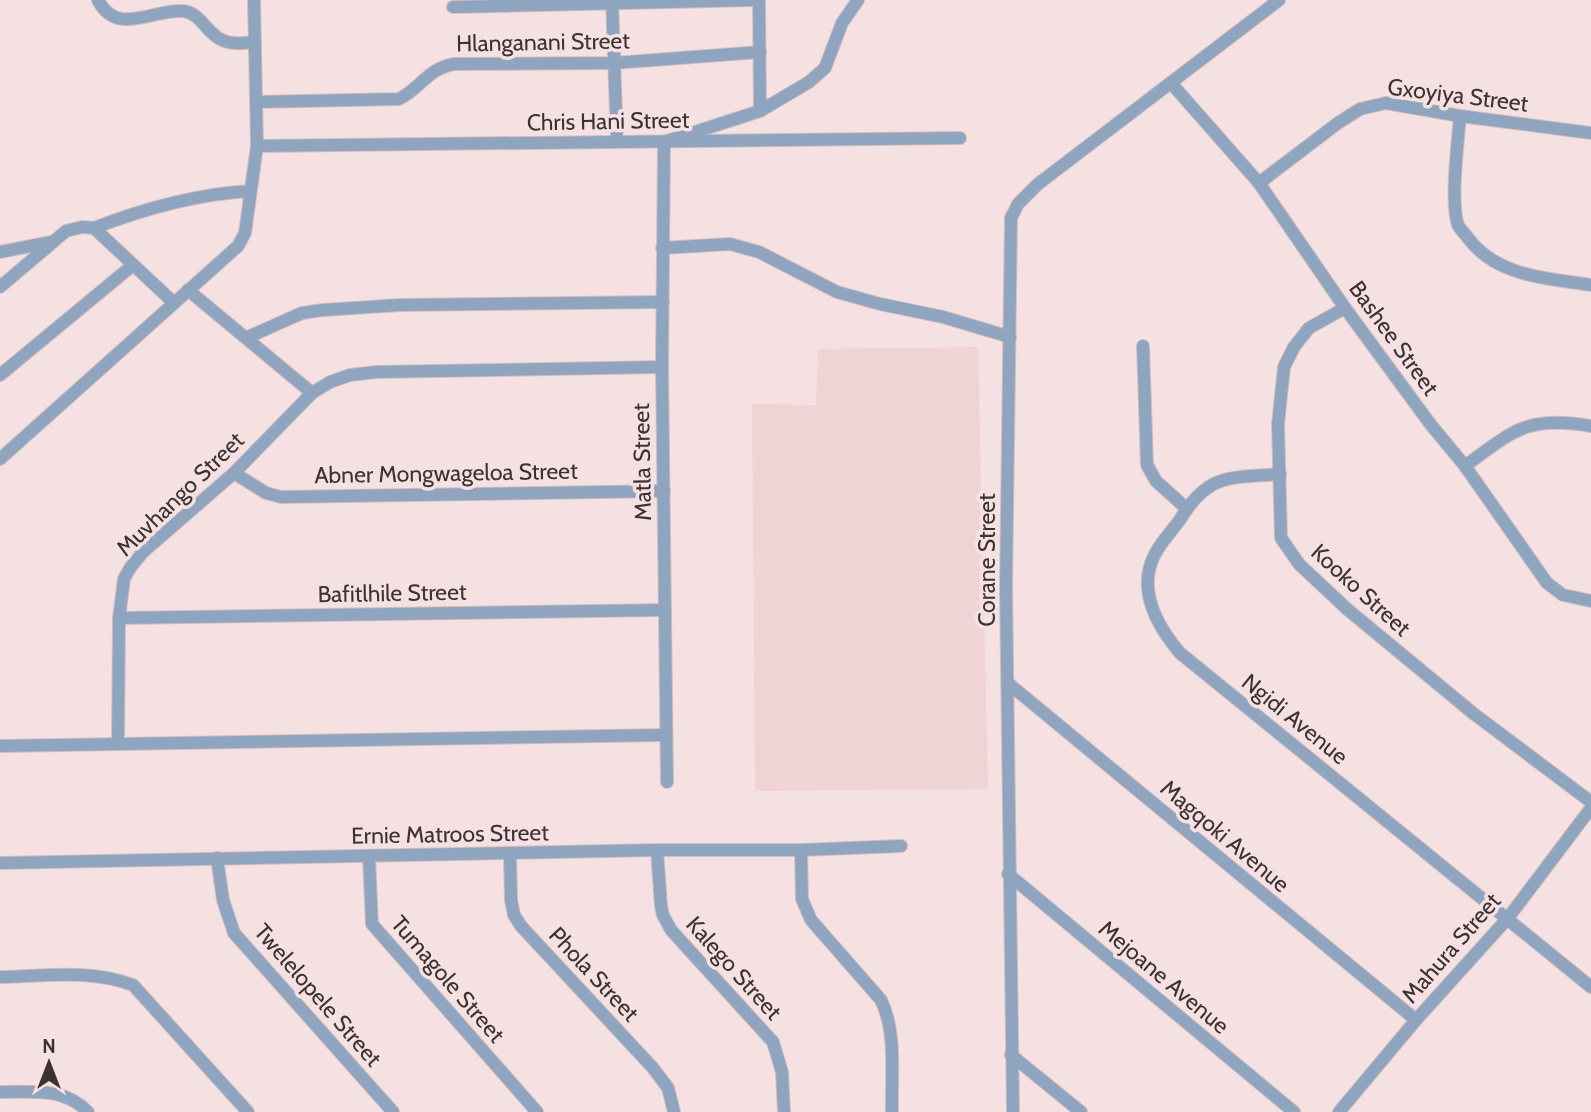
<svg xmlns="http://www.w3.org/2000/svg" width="1591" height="1112" viewBox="0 0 1591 1112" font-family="Cabin,sans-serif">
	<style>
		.built { fill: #f0d3d4 }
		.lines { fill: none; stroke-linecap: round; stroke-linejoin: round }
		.minor-casing { stroke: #d1bebf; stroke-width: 14 }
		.minor { stroke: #8fa4bf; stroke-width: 12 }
		.labels { text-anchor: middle; stroke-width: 7; stroke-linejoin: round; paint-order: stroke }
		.street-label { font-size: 23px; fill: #3b3333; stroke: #f6e1e2 }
	</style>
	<rect width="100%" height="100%" fill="#f6e1e2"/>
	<!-- built -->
	<path class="built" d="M978,347L988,789L755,791L752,404L816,405L818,349Z"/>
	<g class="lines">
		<!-- minor casing -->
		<g class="minor-casing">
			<g id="minor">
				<path d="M98,0C117,37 152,9 183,11C201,13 206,33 222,40C232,45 244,43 255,42"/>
				<path d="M612,0L617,142"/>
				<path d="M759,0L760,111"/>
				<path d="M453,7L754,0"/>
				<path d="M1171,83L1259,183L1345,308L1431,425L1465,466L1547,583L1563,595L1591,601"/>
				<path d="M256,102L399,99C421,88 427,69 454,64L614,63L760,52"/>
				<path d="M1460,116C1458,142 1450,202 1458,225C1460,229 1465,234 1468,238C1497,277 1547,278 1591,285"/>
				<path d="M257,146L960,138"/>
				<path d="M1259,183L1338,123L1360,109L1386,103L1460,116L1591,133"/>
				<path d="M94,228C143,209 198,194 250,191"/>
				<path d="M662,248L730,244L759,252L837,292L880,304L943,317L1010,337"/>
				<path d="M0,252L51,242"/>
				<path d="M0,287L66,231L82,227L94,228L173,302"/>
				<path d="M188,290L312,393"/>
				<path d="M1345,308L1309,328L1294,347L1284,367L1278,424L1281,538L1299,564L1347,609L1474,714L1591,802"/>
				<path d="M248,337L302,313L323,310L400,305L663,302"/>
				<path d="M1143,346L1147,465L1156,481L1187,509"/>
				<path d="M0,375L133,265"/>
				<path d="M0,459L238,246L245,233L257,146L254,0"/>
				<path d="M1465,466C1514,430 1528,415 1591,426"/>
				<path d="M234,473L266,493L281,497L664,491"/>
				<path d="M1280,474C1261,476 1238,475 1221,481C1202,487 1189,505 1179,521C1171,532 1160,543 1154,556C1137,591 1158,627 1180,653L1591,987"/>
				<path d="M119,618L665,610"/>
				<path d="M1009,684L1416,1020"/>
				<path d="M118,744L119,618L124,579L130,568L143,552L234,473L312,393L330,382L350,375L376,372L662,367"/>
				<path d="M0,746L666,735"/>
				<path d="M667,782L662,367L664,142L760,111L809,82L825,68L842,23L858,0"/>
				<path d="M657,850L661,906L663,915L671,930L773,1042L782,1072L784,1112"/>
				<path d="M801,850L802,899L811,920L881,1000C897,1033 891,1076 892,1112"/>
				<path d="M510,854L511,900L514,915L521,926L653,1068L668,1088L674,1112"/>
				<path d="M369,857L372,924L537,1112"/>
				<path d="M217,858L223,900L234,933L393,1112"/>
				<path d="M0,863L657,850H801L901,846"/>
				<path d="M1008,874L1294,1112"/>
				<path d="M0,977C43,976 92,969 133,985L248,1112"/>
				<path d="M1011,1055L1081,1112"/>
				<path d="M0,1092C32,1092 64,1087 88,1112"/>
				<path d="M1013,1112L1006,587L1011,218L1018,204L1038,184L1279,0"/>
				<path d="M1339,1112L1416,1020L1508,918L1591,808"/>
			</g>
		</g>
		<!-- minor -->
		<use href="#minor" class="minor"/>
	</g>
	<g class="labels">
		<!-- street labels -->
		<g class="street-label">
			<text transform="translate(543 42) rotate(-1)" y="8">Hlanganani Street</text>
			<text transform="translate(1458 95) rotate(7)" y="8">Gxoyiya Street</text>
			<text transform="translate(608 121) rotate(-1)" y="8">Chris Hani Street</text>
			<text transform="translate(1394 338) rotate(54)" y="8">Bashee Street</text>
			<text transform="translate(642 462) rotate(-91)" y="8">Matla Street</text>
			<text transform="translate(446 473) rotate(-1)" y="8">Abner Mongwageloa Street</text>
			<text transform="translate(180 494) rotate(-44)" y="8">Muvhango Street</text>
			<text transform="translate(987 560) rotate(-90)" y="8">Corane Street</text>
			<text transform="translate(1361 590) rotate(42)" y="8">Kooko Street</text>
			<text transform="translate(392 593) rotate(-1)" y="8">Bafitlhile Street</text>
			<text transform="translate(1295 719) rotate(39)" y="8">Ngidi Avenue</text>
			<text transform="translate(450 834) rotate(-1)" y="8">Ernie Matroos Street</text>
			<text transform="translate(1225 836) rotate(40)" y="8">Magqoki Avenue</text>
			<text transform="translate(1451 948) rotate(-49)" y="8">Mahura Street</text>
			<text transform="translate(734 968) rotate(48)" y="8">Kalego Street</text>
			<text transform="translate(594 974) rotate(47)" y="8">Phola Street</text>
			<text transform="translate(1164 977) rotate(40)" y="8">Mejoane Avenue</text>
			<text transform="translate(448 979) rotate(49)" y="8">Tumagole Street</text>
			<text transform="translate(318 995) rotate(49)" y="8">Twelelopele Street</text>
		</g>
	</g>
	<!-- north arrow -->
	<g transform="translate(49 1063)" stroke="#f6e1e2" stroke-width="5" paint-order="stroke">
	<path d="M0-5L12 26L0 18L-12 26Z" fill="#3b3333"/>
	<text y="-10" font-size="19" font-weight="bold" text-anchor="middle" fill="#3b3333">N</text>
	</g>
</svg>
